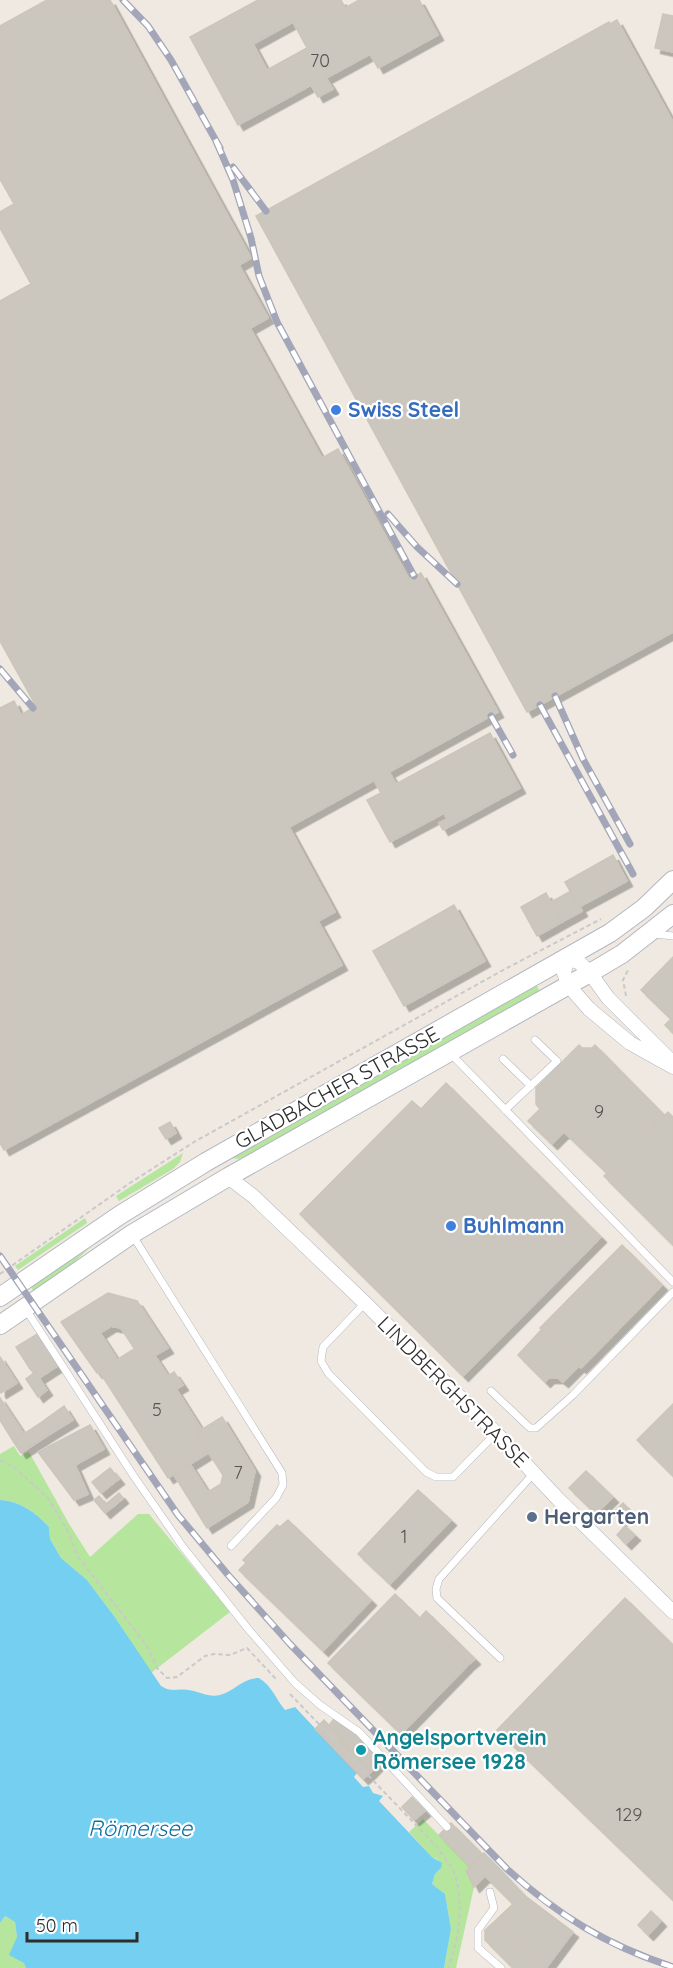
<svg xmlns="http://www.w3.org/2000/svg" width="673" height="1968" font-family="Quicksand,sans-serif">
	<defs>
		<filter id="shadow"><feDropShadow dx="5.5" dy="5.5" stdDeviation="0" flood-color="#0004"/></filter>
	</defs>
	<rect width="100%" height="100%" fill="#efe9e1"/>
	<path fill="#b6e59e" d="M536,984l4,8 -290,162 -11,5 -8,-1 1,-4z
		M183,1153l-3,9 -7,7 -54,32 -3,-5z
		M85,1218l2,5 -69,47 -3,-4z
		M102,1236l-35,33 -33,23 -5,-8z
		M14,1446l6,10 9,-4 39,70 22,35 48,-43h11l81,98 -79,61 -37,-57 -27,-36 -26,-22 -11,-19 -1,-12c-14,-15 -29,-26 -49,-27v-46z
		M423,1819l47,48 -4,4 8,16 -18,81h-12l7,-39 -6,-35 -13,-10 3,-10 6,-6 -4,-9 -5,-2 -23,-25z
		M5,1916l10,6 2,15 9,31h-26v-45z"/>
	<path fill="#75cff0" d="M0,1500c20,1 36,13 49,27l1,12 11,19 26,22 27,36 47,70c12,7 15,2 27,4 11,1 21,8 32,5 15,-4 22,-17 39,-17 14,9 16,20 26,32l10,-3 62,66 -3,4 9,10 6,-1 4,7 10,3 -4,5 53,56 10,6 -1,5 -6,6 -3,10 13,10 6,35 -7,39h-418l-2,-5 -15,-8 8,-18 -2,-15 -10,-6 -5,7z"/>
	<path fill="#cbc7bf" stroke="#cbc5ba" stroke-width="1.5" fill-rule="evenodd" filter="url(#shadow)" d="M47,0h63l141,258 -12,7 29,53 -18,10 72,130 16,-9 71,130 12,-6 77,139 -209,115 46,85 -17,9 24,44 -338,185 -4,-7v-435l14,-7 7,14 15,-9 -36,-65v-340l31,-17 -31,-56v-16l14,-8 -14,-25v-153z
		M258,0h83l4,8 14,-8h60l19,35 -60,33 -8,-14 -44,24 7,11 -15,8 -7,-12 -73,40 -48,-88zM293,22l14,26 -40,22 -14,-26z
		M663,14l10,2v36l-18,-4z
		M617,20l56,102v510l-146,80 -271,-496 353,-194 1,2z
		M490,733l30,55 -77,42 -4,-7 8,-4 -3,-6 -54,29 -23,-42 14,-7 -7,-13 15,-8 7,12z
		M613,855l14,26 -48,26 -14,-25z
		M571,891l11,20 -20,11 -11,-20z
		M546,893l16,29 -25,14 -16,-29z
		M454,905l31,56 -81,45 -31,-55z
		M673,957v76l-8,-8 6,-6 -30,-29z
		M579,1045l3,3h10l3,-3 69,70 -57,58 -43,-41 -12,12 -24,-23 12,-12 -4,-5v-16z
		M446,1083l155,154 -138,139 -163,-162 112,-113 9,8z
		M668,1112l5,5v128l-69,-69z
		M170,1122l6,11 -10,6 -7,-11z
		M622,1245l40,40 -81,83 -41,-40z
		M108,1293l29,8 31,47 -25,14 -22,-34 -10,-2 -11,7 17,26 -20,14 -36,-51z
		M542,1329l37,37 -16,16 -5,-4h-9l-4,4 -27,-27z
		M39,1333l14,21 -23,15 -14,-22z
		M134,1349l9,13 12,-6 13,20 6,-4 9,13 -7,4 26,41 -6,3 12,20 -40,25 -69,-107z
		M52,1355l7,10 -20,13 -9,-9z
		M0,1357l17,26 -16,10 -1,-2z
		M35,1372l12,18 -9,7 -12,-18z
		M0,1398l24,36 -11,7 -13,-21z
		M673,1404v72l-36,-36z
		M64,1406l9,14 -23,14 -8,-12z
		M222,1417l33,54 -7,31 -41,26 -33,-53 16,-11 18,28 13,-8 2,-9 -27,-42z
		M42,1422l8,12 -29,19 -8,-12z
		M90,1425l14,24 -29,16 13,29 -14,6 -36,-48z
		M110,1468l9,11 -18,14 -9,-11z
		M586,1471l27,26 -17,17 -27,-26z
		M418,1490l33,30 -61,64 -32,-30z
		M119,1493l4,5 -18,15 -11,-13 5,-4 7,8z
		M623,1503l8,8 -10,10 -8,-8z
		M288,1520l83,80 -48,51 -84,-81 7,-7 -3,-3 34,-35 3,2z
		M625,1526l10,9 -9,9 -9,-9z
		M395,1594l73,71 -67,69 -73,-71z
		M625,1598l48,47v255l-176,-170z
		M426,1611l49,48 -7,6 -48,-47z
		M335,1718l15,13 2,-2 30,31 -11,12 -31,-32 2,-2 -13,-13z
		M324,1720l47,52 -8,7 -48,-50z
		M412,1797l13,14 -11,9 -12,-13z
		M451,1823l31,31 -12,13 -31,-32z
		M484,1853l40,42 49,37 -27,36h-6l-46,-46 19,-18 -28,-28 -11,11 -8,-16z
		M651,1911l10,10 -13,14 -10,-10z
		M494,1922l46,46h-27l-28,-28v-10z"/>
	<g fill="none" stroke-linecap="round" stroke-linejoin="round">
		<g stroke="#b4b7c1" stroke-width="8">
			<path id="lane" d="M655,934l18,2
				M451,1054l222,228
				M503,1059l28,27
				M505,1110l52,-49 -22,-21
				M133,1236l149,237 1,12 -7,13 -45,48
				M365,1303l-42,44 -2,14 7,12 98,99 10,5h17l43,-44
				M25,1308l108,167 50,72 66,83 46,53 25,22 39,27 88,95
				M491,1391l39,37h6l37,-33 100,-103
				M500,1658l-63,-60 -1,-9 3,-10 95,-106
				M490,1892l4,16 -16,22v18l23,20"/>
		</g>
		<g stroke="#b4b7c1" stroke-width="15">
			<path id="street" d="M673,1063l-65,-65 -18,-25 -11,-11 -12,-3 -3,14 5,13 20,23 41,34 43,24
				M228,1177l25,19 112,107 131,130 62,66 115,113"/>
		</g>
		<g stroke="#b4b7c1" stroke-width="20">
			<path id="secondary" d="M0,1297l120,-82 86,-53 404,-229 34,-25 29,-28
				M0,1325l132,-91 96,-57 362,-204 32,-19 51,-40"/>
		</g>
		<path stroke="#c9c9c9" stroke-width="2" stroke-dasharray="4.5 3" stroke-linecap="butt" d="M626,996l-3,-16 5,-10
			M0,1274l130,-91 64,-41 311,-173 96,-50
			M0,1460l15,8 33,30 19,31 11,28 69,89 10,22 10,10 10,-1 28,-21 9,-2 16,1 17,-7 29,31
			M290,1694l147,153c6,9 15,19 18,28 9,29 4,65 -7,93"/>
		<use href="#lane" stroke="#fff" stroke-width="7"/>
		<use href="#street" stroke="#fff" stroke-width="14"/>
		<use href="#secondary" stroke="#fff" stroke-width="18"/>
		<g stroke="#a3a6b8" stroke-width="7">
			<path id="rail" d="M123,0l25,26 23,34 49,88
				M216,141l17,39 18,58 8,38 18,46 137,254
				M233,167l33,44
				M388,514l29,33 40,37
				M0,669l33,39
				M555,696l28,63 47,85
				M540,705l93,169
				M491,716l22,39
				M0,1256l178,259 51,61 61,68 217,225c52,47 99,76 166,98"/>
		</g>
		<use href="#rail" stroke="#fff" stroke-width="4.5" stroke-dasharray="14" stroke-linecap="butt"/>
	</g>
	<g fill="#3f7fe0" stroke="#fff" stroke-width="2">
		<circle cx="336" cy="410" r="6"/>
		<circle cx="451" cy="1226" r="6"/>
	</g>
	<circle fill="#5c6f8a" stroke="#fff" stroke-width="2" cx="532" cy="1517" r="6"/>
	<circle fill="#0f9aa8" stroke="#fff" stroke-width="2" cx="361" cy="1750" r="6"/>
	<g text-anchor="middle" stroke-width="4.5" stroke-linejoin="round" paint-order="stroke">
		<g font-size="18" fill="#555452">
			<text x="320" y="67">70</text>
			<text x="599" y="1118">9</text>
			<text x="157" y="1416">5</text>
			<text x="238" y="1479">7</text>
			<text x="404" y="1543">1</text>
			<text x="629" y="1821">129</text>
		</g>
		<g font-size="21" font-weight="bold" fill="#366cbe" stroke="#fff" text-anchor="start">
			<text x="348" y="417">Swiss Steel</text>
			<text x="463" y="1233">Buhlmann</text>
		</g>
		<g font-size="21" fill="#2e2e2e" stroke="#fff">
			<text transform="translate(337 1088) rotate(-29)" y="7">GLADBACHER STRASSE</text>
			<text transform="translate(453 1392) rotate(45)" y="7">LINDBERGHSTRASSE</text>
		</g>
		<g font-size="21" font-weight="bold" fill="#4e5e75" stroke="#fff" text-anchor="start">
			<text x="544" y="1524">Hergarten</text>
		</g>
		<g font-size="21" font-weight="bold" fill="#0d838f" stroke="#fff" text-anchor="start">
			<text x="373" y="1745">Angelsportverein<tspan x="373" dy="24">Römersee 1928</tspan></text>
		</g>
		<g font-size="22" font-style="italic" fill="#0d6fa3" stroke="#fff">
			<text x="140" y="1836">Römersee</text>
		</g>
	</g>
	<path d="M27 1932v9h110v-9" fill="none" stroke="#2e2e2e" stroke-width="3"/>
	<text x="36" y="1932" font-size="18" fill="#2e2e2e" stroke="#ffffff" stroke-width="4.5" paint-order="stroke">50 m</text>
</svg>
